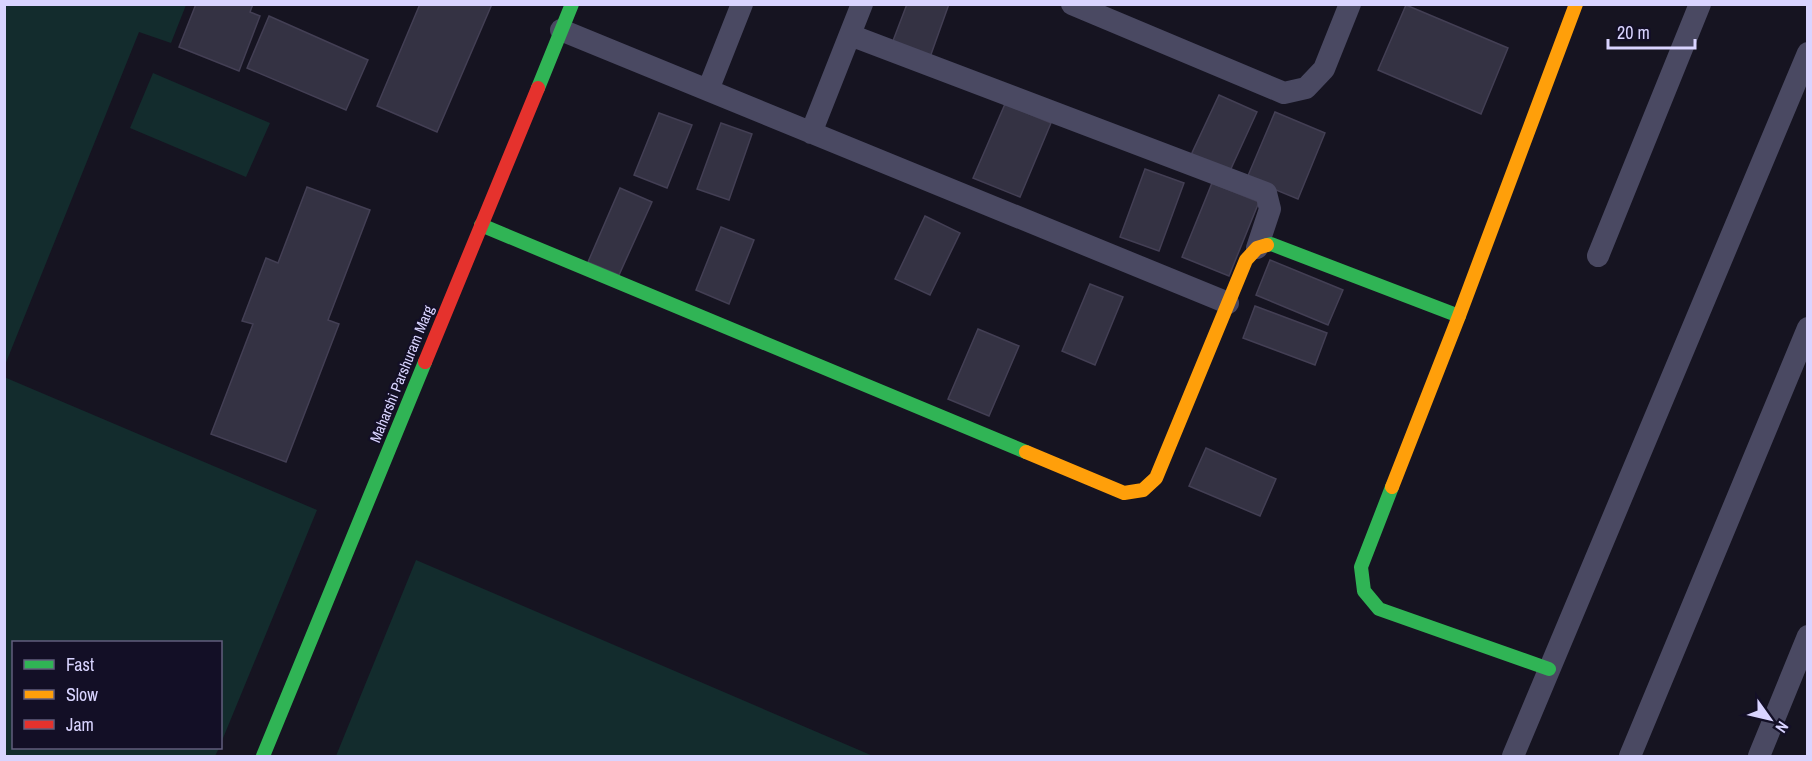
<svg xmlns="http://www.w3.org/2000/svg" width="1812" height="761" font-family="'Archivo Narrow',sans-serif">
	<rect width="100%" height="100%" fill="#161421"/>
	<path fill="#132c2d" d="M5,4l181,1 -15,38 -32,-11 -134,333z
		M153,73l117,50 -24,54 -116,-49z
		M4,377l313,133 -96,233 -1,-101h-206v106h205l-4,8h-210z
		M416,560l457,196h-537z"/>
	<path fill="#343243" stroke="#433f54" stroke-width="1.5" d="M196,4h57l-3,8 10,4 -21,55 -60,-24z
		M420,4h72l-55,128 -60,-26z
		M907,4h42l-20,56 -38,-14z
		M1406,5l102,43 -27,66 -103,-44z
		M269,16l99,44 -22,50 -99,-42z
		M1219,95l38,17 -28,61 -38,-18z
		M1005,104l46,19 -31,74 -47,-19z
		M1275,112l50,21 -27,66 -51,-21z
		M659,113l33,12 -25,63 -33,-13z
		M721,123l31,11 -23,66 -32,-11z
		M1145,169l39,14 -25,68 -39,-14z
		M1212,183l47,19 -30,74 -47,-19z
		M307,187l63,23 -42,110 11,4 -53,138 -75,-28 42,-110 -11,-3 24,-63 12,5z
		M620,188l32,14 -33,73 -31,-13z
		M925,216l35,17 -30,62 -35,-16z
		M721,227l33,13 -25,64 -33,-14z
		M1270,260l73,30 -15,35 -72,-30z
		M1090,284l33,13 -28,68 -33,-14z
		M1255,306l72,27 -12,32 -72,-27z
		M978,329l41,17 -30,70 -41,-17z
		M1206,448l70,31 -16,37 -71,-30z"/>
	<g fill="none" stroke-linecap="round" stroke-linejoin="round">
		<path stroke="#4a4962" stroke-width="22" d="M1072,4l212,89 22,-5 18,-19 26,-65
			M561,30l667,273
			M850,35l416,158 4,16 -13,39
			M708,90l34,-86
			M811,133l51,-129
			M1598,256l102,-252
			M1513,756l295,-703
			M1630,756l178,-428
			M1759,756l49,-120"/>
		<path stroke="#30b455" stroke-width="14" d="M538,88l34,-84
			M481,225l545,227
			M1267,245l4,-1 188,72
			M1392,487l-31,80 3,24 15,18 170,60
			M263,756l162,-394"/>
		<path stroke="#ff9f0a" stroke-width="14" d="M1026,452l98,41 19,-3 13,-12 90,-218 11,-12 10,-3
			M1392,487l67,-171 117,-312"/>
		<path stroke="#e5322d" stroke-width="14" d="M425,362l113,-274"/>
	</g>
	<g text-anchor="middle" stroke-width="4.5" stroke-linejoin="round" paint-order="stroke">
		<g font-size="15" fill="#d9d4ff" stroke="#130f26">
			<text transform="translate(402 374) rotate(-68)" y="5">Maharshi Parshuram Marg</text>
		</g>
	</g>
	<rect width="1812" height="761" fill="none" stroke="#d9d4ff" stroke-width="12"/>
	<rect x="12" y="641" width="210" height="108" fill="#130f26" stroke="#625e7d" stroke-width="1.5"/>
	<rect x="24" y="660" width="30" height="9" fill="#30b455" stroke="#625e7d" stroke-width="1.5"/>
	<text x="66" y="671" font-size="18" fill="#d9d4ff">Fast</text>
	<rect x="24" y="690" width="30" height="9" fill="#ff9f0a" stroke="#625e7d" stroke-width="1.5"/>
	<text x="66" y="701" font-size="18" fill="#d9d4ff">Slow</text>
	<rect x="24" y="720" width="30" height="9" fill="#e5322d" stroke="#625e7d" stroke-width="1.5"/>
	<text x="66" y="731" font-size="18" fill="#d9d4ff">Jam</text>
	<g transform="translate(1770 719) rotate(124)" stroke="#130f26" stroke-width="4.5" paint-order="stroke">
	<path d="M0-4.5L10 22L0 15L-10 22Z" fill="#d9d4ff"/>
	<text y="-9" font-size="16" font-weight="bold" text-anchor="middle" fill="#d9d4ff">N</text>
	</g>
	<path d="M1608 39v9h87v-9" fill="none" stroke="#d9d4ff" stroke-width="3"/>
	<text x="1617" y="39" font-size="18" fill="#d9d4ff" stroke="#130f26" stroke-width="4.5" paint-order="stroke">20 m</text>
</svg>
